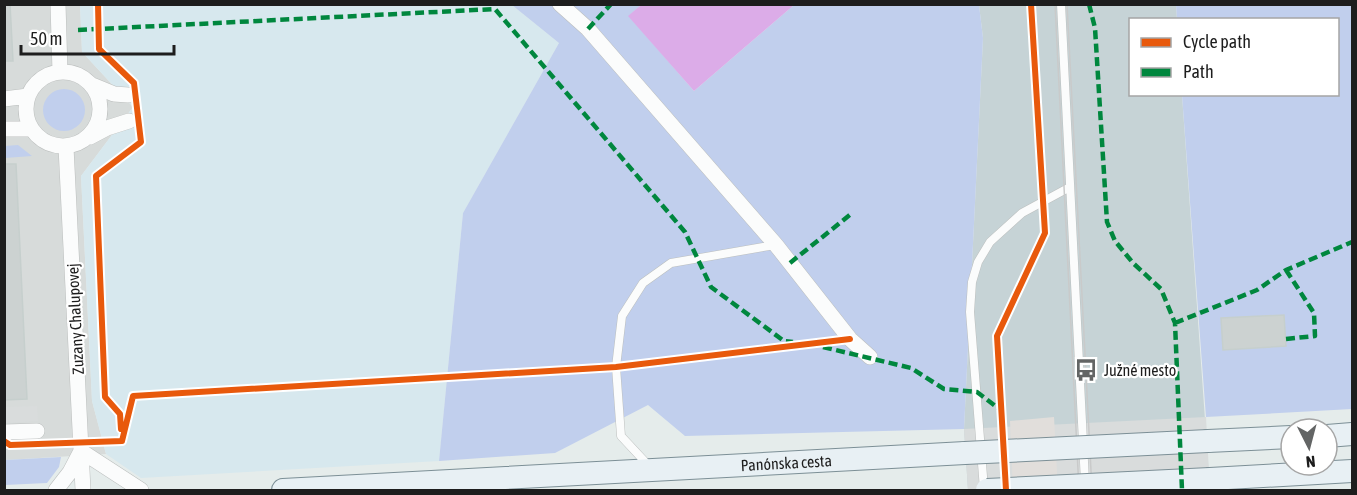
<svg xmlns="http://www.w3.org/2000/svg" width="1357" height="495" font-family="'Asap Condensed',sans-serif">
	<rect width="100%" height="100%" fill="#e5eceb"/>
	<path fill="#d7dbda" d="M5,5h75l2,47 51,55 -52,69 11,225 14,53 -101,6z"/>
	<path fill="#c6d3d6" d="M979,5h197l1,14 -47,1v74l52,1 28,395h-242l-4,-61 19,-391z"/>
	<path fill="#d7e8ee" d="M80,5h432l47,38 -96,170 -24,248 -298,17 -35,-24 -14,-53 -11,-225 52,-69 -51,-55z"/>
	<path fill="#c1cfed" d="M512,5h129l-12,11 65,75 100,-86h185l4,33 -19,391 -279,7 -37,-31 -93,48 -116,8 24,-248 96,-170z
		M1176,5h176v404l-146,8 -24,-322 156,-1v-74l-161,-1z
		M43 110a21 21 0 1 1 42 0a21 21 0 1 1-42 0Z
		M18,145l14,11 -27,2v-12z
		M61,457l-2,10 -12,16 -42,2v-25z"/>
	<path fill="#dcace8" d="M641,5v-1l153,1 -100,86 -66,-75z"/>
	<path fill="#d9dcdc" d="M37,406l1,15 -33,2v-16z
		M1206,417l4,73h-242l-4,-61z"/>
	<path fill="#e1dedb" d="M1054,417l4,73h-45l-3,-69z"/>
	<path fill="#ccd2d1" stroke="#c6cfcd" stroke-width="1.5" d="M4,4h6l3,57h-9z
		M4,164h12l11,235 -23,1z
		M1284,315l2,31 -63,4 -2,-32z"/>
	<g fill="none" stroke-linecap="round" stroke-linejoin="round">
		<g stroke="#bcbfbe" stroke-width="9">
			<path id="lane" d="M1061,4l24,478
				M648,465l-27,-29 -5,-69 6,-51 21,-33 28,-20 104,-18
				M984,489l-14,-177 2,-30 6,-20 12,-20 32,-29 48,-26"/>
		</g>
		<g stroke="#bcbfbe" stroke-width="16">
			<path id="street" d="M58,4l2,68
				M560,4l28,25 188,216 74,94 20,18
				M26 109a37 37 0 1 1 74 0a37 37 0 1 1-74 0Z
				M92,85l22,9 14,1
				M4,99l24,-3
				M4,129h27
				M90,137l17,-9 22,-7
				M66,147l17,343
				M4,432l33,-1
				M81,451l60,39
				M56,490l14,-18 11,-21"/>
		</g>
		<g stroke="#7c8f96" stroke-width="24">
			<g id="secondary">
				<path d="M1327,436l25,-2"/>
				<path d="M1208,441l83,-4"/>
				<path d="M1210,479l142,-8"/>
				<path id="s1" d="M283,490l682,-37"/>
			</g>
		</g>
		<use href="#lane" stroke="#fbfcfc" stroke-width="8"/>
		<use href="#street" stroke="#fbfcfc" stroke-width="15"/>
		<use href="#secondary" stroke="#e8f0f4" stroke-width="22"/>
		<path stroke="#c9caca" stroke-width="1.5" d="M1055,4l24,486
			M1067,4l25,486"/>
		<g stroke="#7c8f96" stroke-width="24" stroke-linecap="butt">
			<path id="secondary-bridge" d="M965,453l243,-12
				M987,490l223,-11"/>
		</g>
		<use href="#secondary-bridge" stroke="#e8f0f4" stroke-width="22"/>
		<path stroke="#00873e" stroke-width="4.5" stroke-dasharray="9 4.5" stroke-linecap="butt" d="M1089,4l6,24 12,194 8,19 18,22 28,26 14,34 7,167
			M588,29l23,-25
			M78,30l417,-21 190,223 26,55 73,54 9,1
			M790,263l61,-49
			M1175,323l82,-33 29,-20 66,-28
			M1286,339l29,-3 -1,-23 -28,-43
			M823,347l88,21 33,21 33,3 25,19"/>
		<g stroke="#fff" stroke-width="10">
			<path id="cycleway" d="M98,4l1,45 35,34 7,59 -45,34 9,221 15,17 1,15
				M4,441l6,4 112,-4
				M122,441l11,-45 483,-29 234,-28
				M1006,490l-9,-154 48,-103 -14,-229"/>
		</g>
		<use href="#cycleway" stroke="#e8590c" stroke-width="6"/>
	</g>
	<defs>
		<g id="bus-bare" transform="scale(1.8)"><path d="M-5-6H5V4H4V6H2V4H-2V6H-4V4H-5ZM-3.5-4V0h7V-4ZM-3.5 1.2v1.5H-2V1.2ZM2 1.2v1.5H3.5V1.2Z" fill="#636565" stroke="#fff" stroke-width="2.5" paint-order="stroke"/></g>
	</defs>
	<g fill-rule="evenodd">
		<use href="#bus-bare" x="1086" y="370"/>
	</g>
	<g text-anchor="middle" stroke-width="4.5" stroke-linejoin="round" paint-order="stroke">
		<g font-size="16" fill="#1d1d1d" stroke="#fff">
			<text transform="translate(75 319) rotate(-93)" y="6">Zuzany Chalupovej</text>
			<text dy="6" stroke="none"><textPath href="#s1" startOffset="504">Panónska cesta</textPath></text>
		</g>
		<g font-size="16" fill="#1d1d1d" stroke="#fff" text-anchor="start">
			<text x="1104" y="376">Južné mesto</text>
		</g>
	</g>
	<rect width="1357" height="495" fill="none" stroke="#1d1d1d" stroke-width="12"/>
	<rect x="1129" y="18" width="210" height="78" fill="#ffffff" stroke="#a5a5a5" stroke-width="1.5"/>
	<rect x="1141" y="38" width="30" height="9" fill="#e8590c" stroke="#a5a5a5" stroke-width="1.5"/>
	<text x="1183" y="48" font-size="18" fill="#1d1d1d">Cycle path</text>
	<rect x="1141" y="68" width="30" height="9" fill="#00873e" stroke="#a5a5a5" stroke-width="1.5"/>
	<text x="1183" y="78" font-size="18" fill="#1d1d1d">Path</text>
	<g transform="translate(1309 447) rotate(174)"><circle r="28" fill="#ffffff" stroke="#a5a5a5" stroke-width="1.5"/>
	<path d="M0-4.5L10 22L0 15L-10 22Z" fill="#636565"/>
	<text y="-9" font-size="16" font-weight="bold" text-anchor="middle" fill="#1d1d1d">N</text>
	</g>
	<path d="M21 45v9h153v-9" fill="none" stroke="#1d1d1d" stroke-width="3"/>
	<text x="30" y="45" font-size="18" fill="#1d1d1d" stroke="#ffffff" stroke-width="4.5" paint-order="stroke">50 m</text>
</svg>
